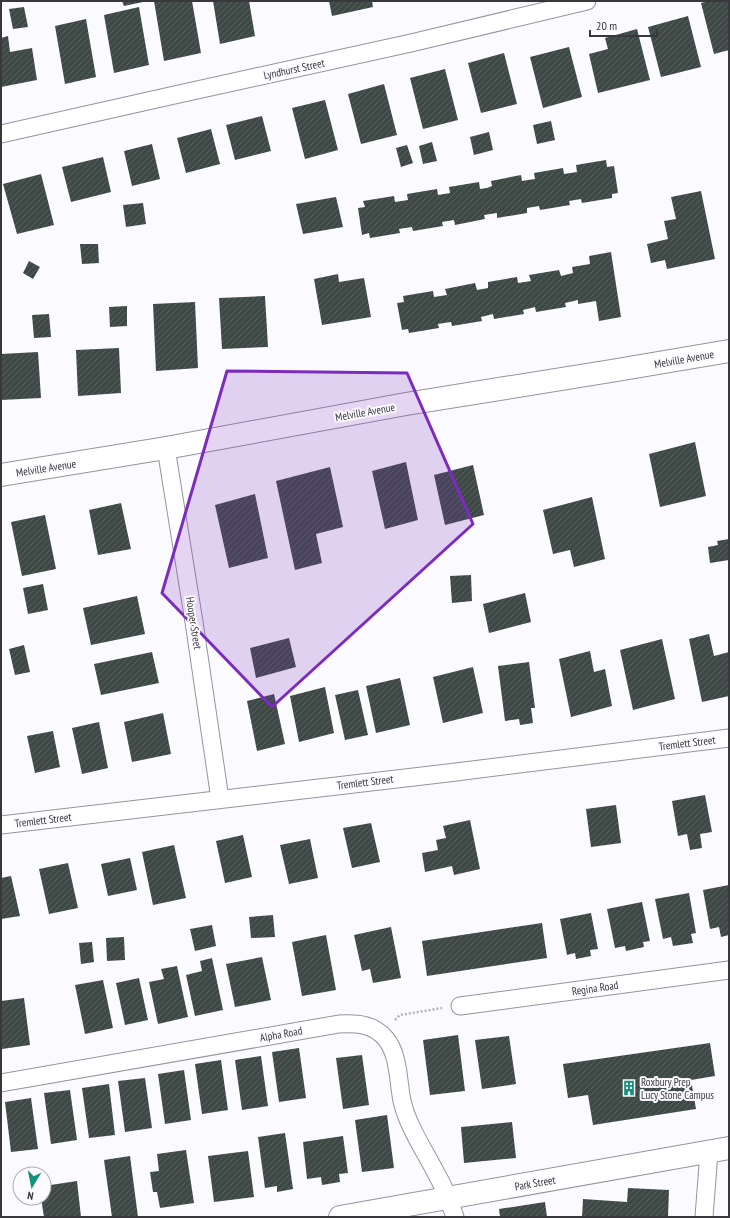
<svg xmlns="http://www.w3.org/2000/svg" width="730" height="1218" font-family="'PT Sans Narrow',sans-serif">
	<defs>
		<pattern id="building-hatch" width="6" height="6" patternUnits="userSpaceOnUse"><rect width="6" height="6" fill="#3e4946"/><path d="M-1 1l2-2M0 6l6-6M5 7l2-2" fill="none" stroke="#59615f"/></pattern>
	</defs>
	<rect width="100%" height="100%" fill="#fbfafe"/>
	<path fill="url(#building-hatch)" d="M122,1h21v1l-19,4z
		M154,1h38l9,52 -37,8z
		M213,1h36l6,35 -35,8z
		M329,1h43l1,6 -41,9z
		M709,1h20v49l-15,4 -13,-51z
		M24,7l4,20 -15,2 -4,-20z
		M139,7l10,58 -35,8 -10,-58z
		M688,16l13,51 -40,10 -13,-50z
		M86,19l10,58 -31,7 -10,-58z
		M637,29l13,51 -52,13 -9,-39 19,-5 -3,-11z
		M8,36l2,16 22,-4 5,32 -36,7v-49z
		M569,47l13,50 -39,11 -13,-51z
		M504,53l13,51 -36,9 -13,-50z
		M445,69l13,51 -35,9 -13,-51z
		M384,84l13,51 -36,9 -13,-50z
		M325,100l13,50 -33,9 -13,-51z
		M262,116l9,35 -36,9 -9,-35z
		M551,121l4,19 -18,4 -4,-19z
		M211,129l9,35 -34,9 -9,-35z
		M489,132l4,18 -19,5 -4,-18z
		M432,142l5,19 -14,3 -4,-18z
		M152,144l8,35 -28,7 -8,-35z
		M407,145l6,18 -12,4 -5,-19z
		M103,157l8,35 -40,10 -9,-35z
		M606,160l1,7 7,-1 4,27 -6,1v4l-30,5 -1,-4 -12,2 1,4 -30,5 -1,-4 -12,2v5l-30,5v-5l-13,2 1,4 -30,6 -1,-5 -12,2 1,4 -30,5 -1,-4 -13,2 1,4 -30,5 -1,-5 -7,2 -4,-27 7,-1 -2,-6 31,-5 1,6 13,-2 -1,-6 30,-5 1,6 12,-2 -1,-6 30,-5 1,7 7,-1 5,-2 -1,-5 30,-6 1,6 6,-1 7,-1 -1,-6 29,-5 1,6 13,-2 -1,-7z
		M41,174l13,51 -37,9 -14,-50z
		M701,191l14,68 -48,10 -2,-9 -14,3 -4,-19 21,-5 -4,-18 12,-2 -5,-22z
		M336,197l7,30 -40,7 -7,-30z
		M143,203l3,21 -20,3 -3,-22z
		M80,244h18l1,19 -17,1z
		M611,252l10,65 -22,4 -3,-20 -18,3v-4l-13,3 1,4 -30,5 -1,-5 -12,3 1,4 -30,5 -1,-5 -12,3 1,4 -30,5 -1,-4 -7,1 -6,1 1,4 -30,5 -1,-4 -6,1 -5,-27 7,-1 -1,-6 30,-5 1,6 13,-2 -2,-6 30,-6 2,7 11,-2v-6l29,-5 1,6 13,-2 -2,-6 30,-5 2,6 12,-3 -1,-6 18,-3 -1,-8z
		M29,261l11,6 -7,12 -10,-6z
		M338,274l1,8 25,-4 7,39 -49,8 -8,-46z
		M265,296l3,51 -46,2 -3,-51z
		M195,302l3,66 -42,3 -3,-67z
		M127,306v20l-17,1 -1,-20z
		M49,314l2,23 -17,1 -2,-23z
		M119,348l2,45 -43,3 -2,-46z
		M38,352l3,46 -40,2v-46z
		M695,442l11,54 -46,11 -11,-53z
		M406,462l12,58 -33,9 -13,-58z
		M473,465l11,50 -39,10 -11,-50z
		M330,467l13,60 -27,7 6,29 -27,7 -19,-89z
		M255,494l13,64 -39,10 -14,-63z
		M592,497l13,62 -31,8 -4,-17 -17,4 -10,-44z
		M121,503l10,46 -33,6 -9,-45z
		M45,515l11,54 -34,7 -11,-54z
		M729,539v21l-19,3 -2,-16 10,-2 -1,-4z
		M471,575l1,26 -20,2 -2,-27z
		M43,584l5,26 -20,4 -5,-26z
		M525,593l6,29 -42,11 -6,-29z
		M137,596l8,38 -54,11 -8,-37z
		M709,634l5,22 15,-4v44l-27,6 -13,-63z
		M289,638l7,29 -40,11 -6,-30z
		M662,639l13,60 -42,11 -13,-60z
		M24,645l6,27 -15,3 -6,-26z
		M590,651l4,21 11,-3 7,37 -41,11 -12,-58z
		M152,652l7,31 -58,12 -7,-31z
		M529,662l6,46h-4l2,15 -13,2 -1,-6 -14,2 -7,-55z
		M473,667l10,46 -40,10 -10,-46z
		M400,678l10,47 -34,8 -10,-47z
		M325,687l9,46 -35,9 -9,-46z
		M358,690l10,45 -23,5 -10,-45z
		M274,694l11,50 -28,7 -10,-50z
		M163,713l8,41 -39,8 -8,-40z
		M99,722l9,46 -26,6 -10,-46z
		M53,731l7,36 -25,6 -8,-37z
		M705,795l7,37 -12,2 2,14 -12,2 -3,-16 -9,2 -6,-35z
		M616,805l5,38 -30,4 -5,-38z
		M470,820l10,49 -26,6 -2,-9 -27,6 -3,-19 16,-3 -2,-10 10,-2 -3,-12z
		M371,823l9,39 -28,6 -9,-40z
		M243,835l9,42 -27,6 -9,-42z
		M310,839l8,39 -29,6 -9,-39z
		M174,845l12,53 -33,7 -11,-53z
		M130,858l7,32 -29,6 -7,-32z
		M68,863l10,45 -29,6 -10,-45z
		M11,876l9,40 -19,3v-41z
		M729,885v50l-8,2 -2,-10 -9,2 -7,-39z
		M689,893l7,40 -5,1 2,9 -20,3 -2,-9 -8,2 -8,-40z
		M642,902l8,39 -7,1 1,5 -18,4 -1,-5 -10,2 -8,-39z
		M591,913l7,36 -8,1 1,6 -15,3 -1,-6 -8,2 -7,-36z
		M273,915l2,22 -24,1 -2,-21z
		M542,923l5,35 -120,18 -5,-35z
		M212,925l4,21 -21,5 -5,-22z
		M391,927l10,51 -28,5 -3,-14 -8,2 -8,-36z
		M326,935l10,55 -34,6 -10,-54z
		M124,937l1,23 -18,1 -1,-23z
		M92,942l2,20 -13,2 -2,-21z
		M262,957l9,43 -36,7 -9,-43z
		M212,958l11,52 -28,6 -9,-41 16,-4 -2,-10z
		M177,966l11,51 -30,7 -9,-42 15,-3 -3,-10z
		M139,978l9,42 -23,5 -9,-42z
		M103,980l10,48 -28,6 -10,-49z
		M24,998l6,47 -28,4 -1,-9v-39z
		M458,1035l7,56 -35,4 -7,-55z
		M509,1036l7,48 -34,5 -7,-49z
		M710,1043l5,33 -24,4 5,29 -103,16 -5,-30 -20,3 -5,-34z
		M299,1048l7,50 -27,4 -7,-50z
		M362,1055l7,50 -26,4 -7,-51z
		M261,1056l7,50 -26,4 -7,-50z
		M221,1060l7,50 -26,4 -7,-50z
		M184,1070l7,50 -26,4 -7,-50z
		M145,1078l7,50 -27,4 -7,-51z
		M109,1084l6,51 -26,3 -7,-50z
		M70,1090l7,50 -26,4 -7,-51z
		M31,1098l7,51 -27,3 -6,-50z
		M387,1115l7,53 -32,4 -7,-52z
		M512,1122l4,36 -52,5 -3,-36z
		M285,1133l8,56 -16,3v-6l-12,2 -7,-51z
		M343,1136l5,37 -9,1 1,8 -18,3 -1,-8 -14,2 -4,-37z
		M186,1150l8,53 -34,5 -3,-16h-4l-3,-20 9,-1 -2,-17z
		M248,1151l6,46 -40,5 -6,-46z
		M130,1156l8,61h-26l-8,-57z
		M77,1181l4,36h-37l-3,-19h3v-12z
		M628,1188l41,2 -1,27h-86l1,-18 44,3z
		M545,1202l2,15h-47l-1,-8z"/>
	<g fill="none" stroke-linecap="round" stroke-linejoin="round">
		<g stroke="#97939d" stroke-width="19">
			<path id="street" d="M1,134l178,-40 232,-51 176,-42
				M166,448l28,174 26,177
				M1,825l447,-52 281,-35
				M460,1006l269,-36
				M1,1083l338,-59c18,-1 35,0 47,15 13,16 12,42 16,62 6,26 23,50 35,74 8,13 13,28 18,42
				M704,1217l5,-65"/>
		</g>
		<g stroke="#97939d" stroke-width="24">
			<path id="secondary" d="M1,475l165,-27 240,-44 205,-33 118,-20
				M340,1217l389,-69"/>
		</g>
		<path stroke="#b4b3b7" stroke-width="2.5" stroke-dasharray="2 2" stroke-linecap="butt" d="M395,1020l5,-5 42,-7"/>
		<use href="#street" stroke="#fff" stroke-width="17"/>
		<use href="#secondary" stroke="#fff" stroke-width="22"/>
	</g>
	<path fill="#7b2cbf" fill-opacity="0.2" stroke="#7b2cbf" stroke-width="3" stroke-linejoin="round" d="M227,371l180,2 66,151 -201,183 -110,-114z"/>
	<defs>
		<g id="building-bare" transform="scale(1.2)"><path d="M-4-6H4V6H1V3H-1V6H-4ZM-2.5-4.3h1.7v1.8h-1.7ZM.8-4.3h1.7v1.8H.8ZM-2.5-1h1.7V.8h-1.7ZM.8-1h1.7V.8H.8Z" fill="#129279" stroke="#fbfafe" stroke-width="2.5" paint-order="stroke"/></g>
	</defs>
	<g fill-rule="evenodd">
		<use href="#building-bare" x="629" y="1088"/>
	</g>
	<g text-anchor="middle" stroke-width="4" stroke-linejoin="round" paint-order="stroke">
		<g font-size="11" fill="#38373b" stroke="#fbfafe">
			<text transform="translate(294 69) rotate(-12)" y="4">Lyndhurst Street</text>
			<text transform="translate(684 359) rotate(-10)" y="4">Melville Avenue</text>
			<text transform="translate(365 412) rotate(-10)" y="4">Melville Avenue</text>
			<text transform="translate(46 468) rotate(-9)" y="4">Melville Avenue</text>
			<text transform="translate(194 623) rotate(81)" y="4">Hooper Street</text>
			<text transform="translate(687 743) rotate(-7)" y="4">Tremlett Street</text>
			<text transform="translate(365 782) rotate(-7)" y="4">Tremlett Street</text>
			<text transform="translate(43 820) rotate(-7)" y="4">Tremlett Street</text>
			<text transform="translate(595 988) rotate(-8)" y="4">Regina Road</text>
			<text transform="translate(281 1034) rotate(-10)" y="4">Alpha Road</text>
			<text transform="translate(535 1183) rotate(-10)" y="4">Park Street</text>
		</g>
		<g font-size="11" fill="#38373b" stroke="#fbfafe" text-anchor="start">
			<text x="641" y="1086">Roxbury Prep<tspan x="641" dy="13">Lucy Stone Campus</tspan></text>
		</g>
	</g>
	<rect width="730" height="1218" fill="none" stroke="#38373b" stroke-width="4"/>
	<g transform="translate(32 1186) rotate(190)"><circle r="19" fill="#fbfafe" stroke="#adacb0"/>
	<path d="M0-3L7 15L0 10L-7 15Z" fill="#129279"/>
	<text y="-6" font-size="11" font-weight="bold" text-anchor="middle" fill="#38373b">N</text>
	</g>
	<path d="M590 30v6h67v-6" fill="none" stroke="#38373b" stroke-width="2"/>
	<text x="596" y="30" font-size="12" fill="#38373b" stroke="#fbfafe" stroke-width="3" paint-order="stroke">20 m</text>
</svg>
